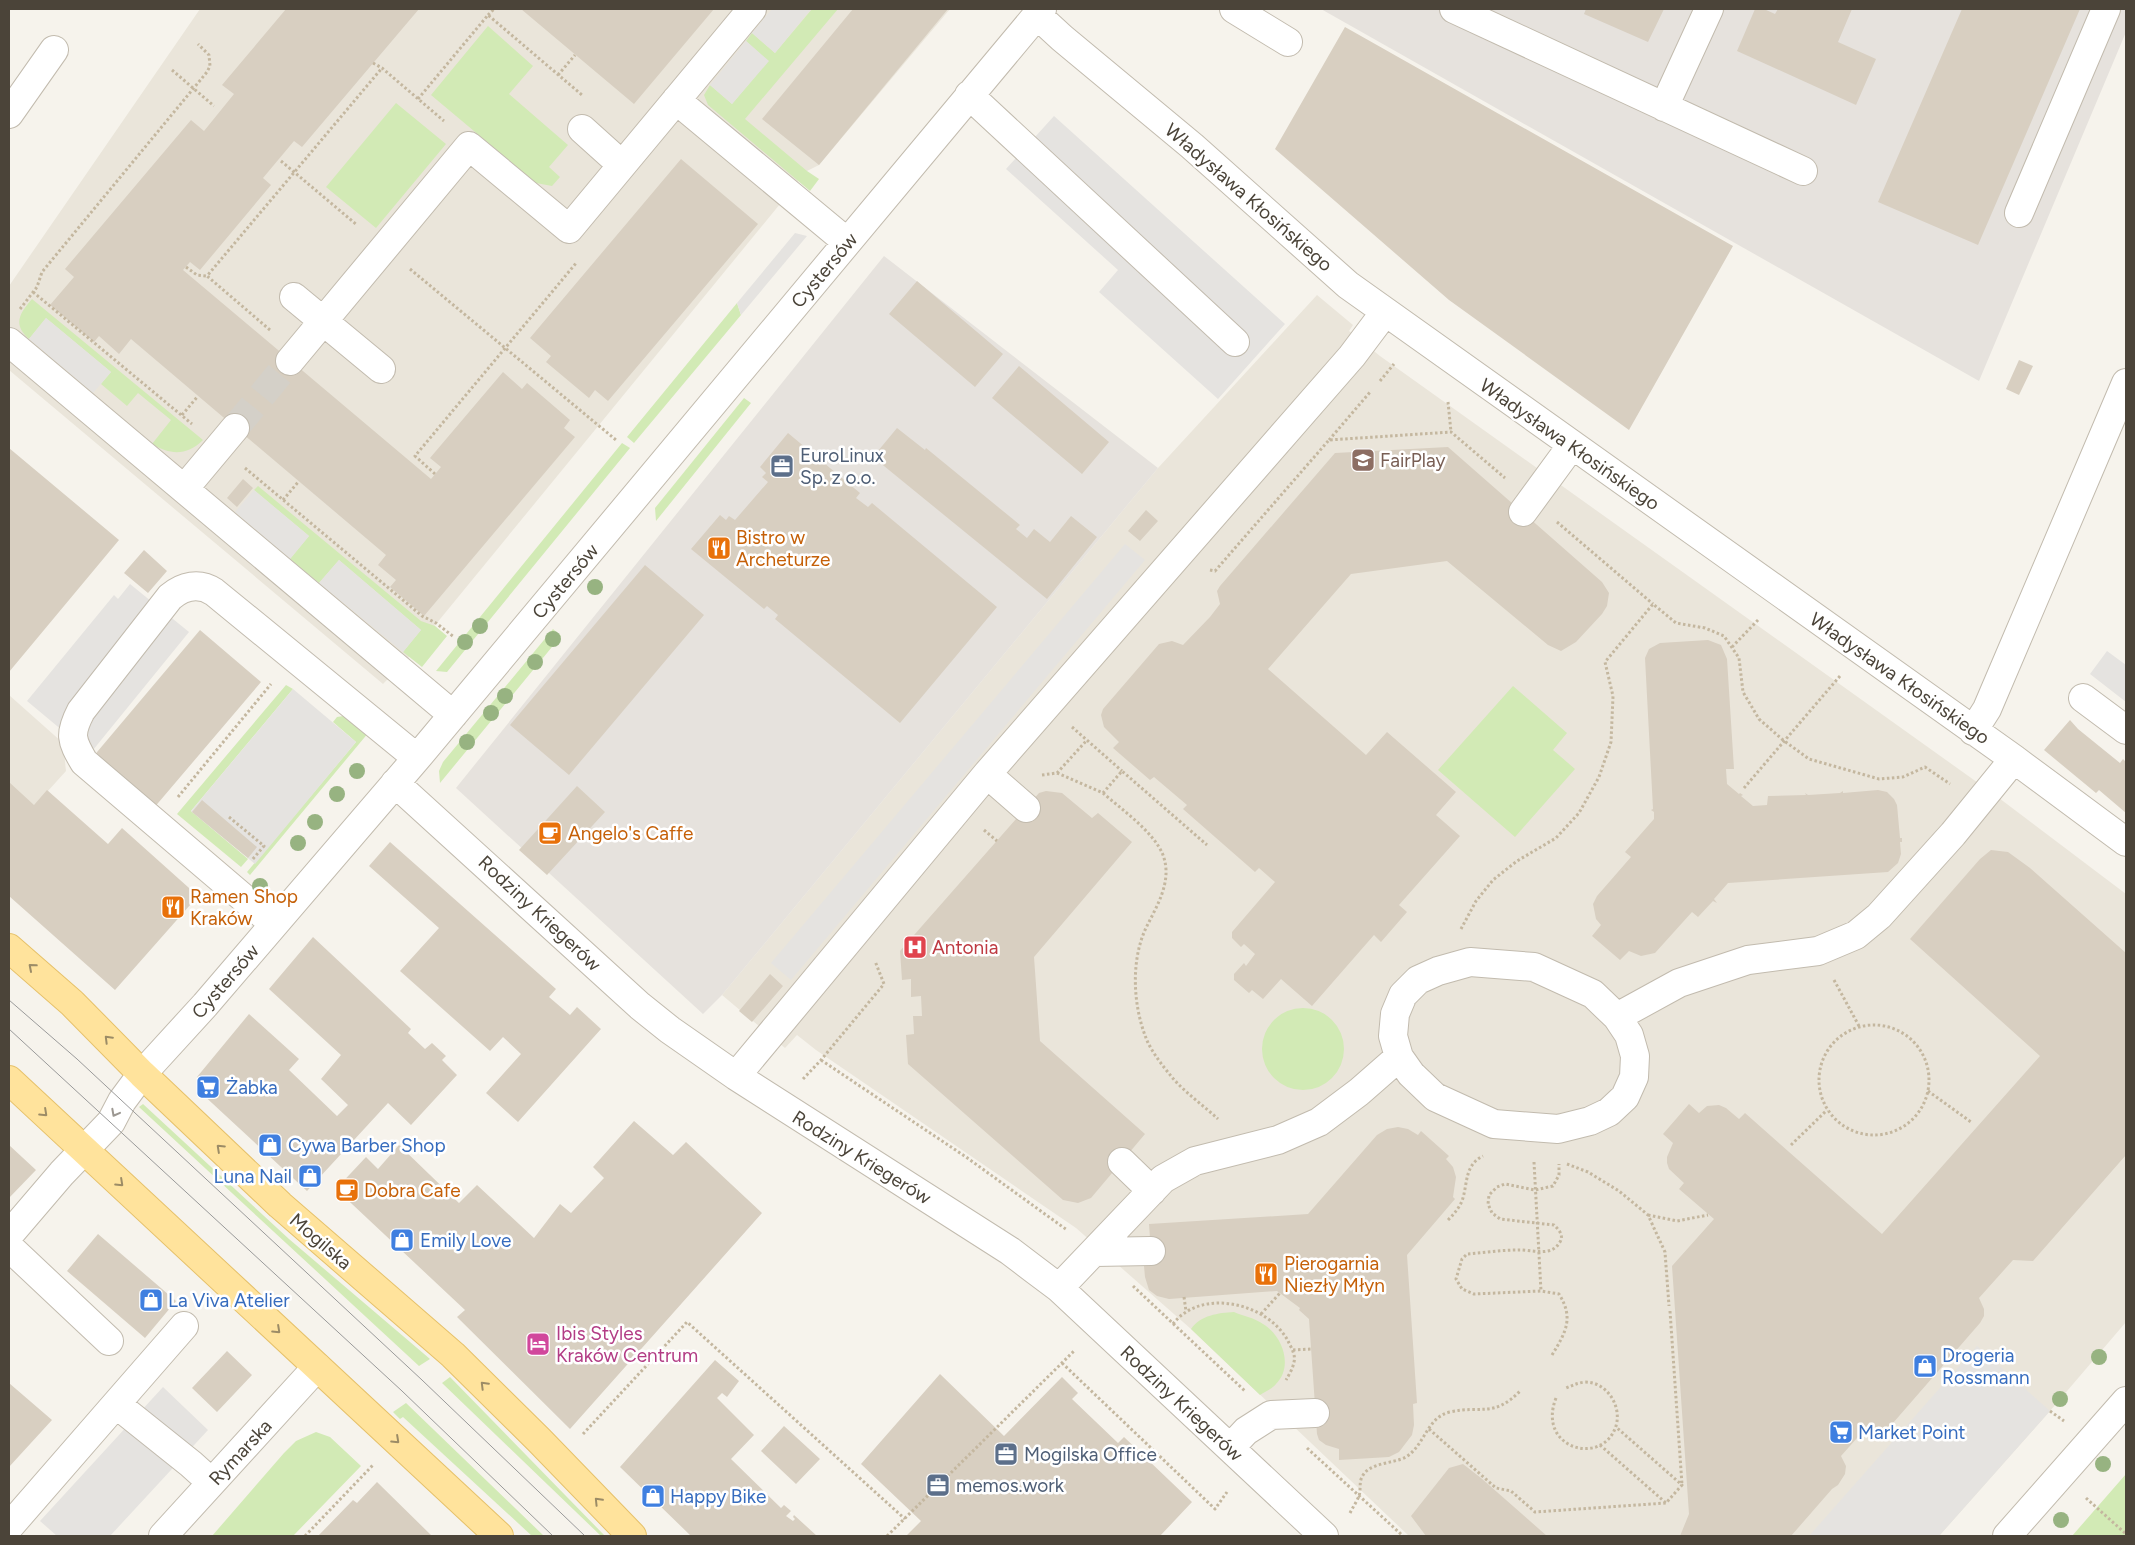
<svg xmlns="http://www.w3.org/2000/svg" width="2135" height="1545" font-family="Figtree,sans-serif">
	<rect width="100%" height="100%" fill="#f6f3ec"/>
	<path fill="#eae5da" d="M200,9h750l-131,156 -12,6 -398,486 -26,27 -374,-314v-84z
		M1317,295l36,30 -4,6 31,25 615,439 131,99v428l-76,89 -111,125h-530l-218,-207 -115,-101 -260,-178 -19,-15 -12,13 -63,-53 436,-527z
		M9,695l54,48 3,28 -57,63z"/>
	<path fill="#e6e2dd" d="M1321,9h805v23l-147,349z
		M884,256l274,212 -436,527 -19,19 -247,-226z"/>
	<path fill="#d2eab5" d="M812,9h26l-93,110 62,52 12,8 -9,12 -102,-86 -4,-10 6,-10 22,19 36,-43 -22,-20 6,-8 23,20z
		M488,26l45,40 -24,28 59,51 -19,22 11,10 -8,9 -16,-3 -105,-88z
		M396,103l50,41 -70,84 -50,-41z
		M32,299l171,141c-16,16 -33,15 -51,4l19,-24 -33,-27 -11,13 -26,-22 10,-12 -65,-54 -17,21c-17,-15 -9,-26 3,-40z
		M737,303l4,12 -107,128 -7,-6z
		M744,398l7,5 -95,118 -1,-13z
		M622,443l8,5 -183,224 -11,-1z
		M258,486l163,135 14,5 12,10 -25,31 -19,-15 18,-22 -82,-70 -20,23 -29,-24 19,-23 -55,-46z
		M553,629l8,7 -121,147 -1,-12 4,-9z
		M286,685l7,4 -102,122 57,48 -7,8 -64,-53z
		M1513,686l54,47 -14,17 22,19 -60,68 -77,-67z
		M350,715l19,17 -119,143 -3,-3 109,-130 -23,-20 4,-5z
		M1262 1049a41 41 0 1 1 82 0a41 41 0 1 1-82 0Z
		M143,1104l146,135 141,120 -11,7 -280,-259z
		M1234,1312c9,4 21,6 29,12 19,11 31,42 13,60 -4,5 -11,8 -16,11l-69,-66c10,-14 27,-16 43,-17z
		M450,1377l155,159h-4l-159,-153z
		M406,1403l138,133h-12l-129,-119 -3,2 -7,-7z
		M316,1432l14,5 31,29 -68,70h-81l72,-83 12,-12z
		M2126,1474v62h-54z"/>
	<path fill="#e5e3e0" d="M772,9h39l-36,44 -23,-20z
		M746,41l23,20 -37,43 -22,-19z
		M1054,116l231,208 -67,75 -119,-107 19,-22 -112,-101z
		M795,233l12,3 -66,79 -4,-12z
		M46,318l65,54 -18,21 -64,-54z
		M254,490l55,46 -19,23 -55,-47z
		M1125,544l20,16 -354,420 -20,-17z
		M339,560l82,70 -18,22 -84,-69z
		M130,584l59,48 -96,118 -18,-9 -48,-40 87,-106 4,4z
		M2107,651l19,14v37l-36,-28z
		M293,689l63,53 -101,122 -64,-53z
		M1977,1346l73,65 -111,125h-130z
		M163,1387l45,43 -98,106h-53l-17,-15z"/>
	<path fill="#d8cfc1" d="M286,9h133l-117,138 -8,-6 -31,37 8,7 -71,85 -10,-8 -7,8 248,209 10,-12 -11,-9 73,-86 19,17 5,-6 43,37 -6,8 11,9 -151,179 -34,-29 6,-7 -18,-15 8,-10 -255,-216 -12,15 -20,-18 -5,6 -44,-37 24,-28 -9,-8 126,-149 13,11 30,-37 -12,-9z
		M521,9h193l-80,95z
		M853,9h95l-129,156 -57,-46z
		M1586,9h78l-16,33 -64,-28z
		M1755,9h9l11,5 3,-5h74l-14,33 38,17 -20,46 -119,-54z
		M1962,9h118l-102,236 -100,-43z
		M1345,27l388,219 -104,184 -180,-130 -174,-151z
		M681,159l77,65 -150,177 -13,-11 -6,8 -43,-36 5,-6 -21,-18z
		M917,281l86,73 -28,33 -86,-73z
		M2019,360l14,6 -14,29 -13,-6z
		M1019,366l90,76 -27,32 -90,-76z
		M897,428l28,22 1,-2 94,77 -4,4 11,9 7,-9 16,13 21,-26 26,21 -50,62 -174,-142z
		M788,433l72,60 -4,5 12,9 4,-4 125,104 -97,116 -125,-104 3,-4 -11,-9 -3,3 -73,-60 29,-34 6,5 3,-4 6,4 33,-38 -6,-5 4,-4 -6,-6z
		M1448,447l154,135 7,11 -2,13 -5,8 -26,28 -15,9 -13,-6 -101,-84 -96,13 -83,95 98,86 21,-23 69,60 -20,23 24,21 -61,69 8,7 -26,30 -7,-7 -62,71 -31,-27 -18,20 -11,-9 -3,3 -15,-13v-6l10,-11 2,3 9,-12 -11,-10 -3,3 -9,-9v-6l43,-50 -16,-14 -4,4 -72,-63 4,-4 -33,-28 -4,3 -37,-32 6,-6 -15,-15 -3,-12 2,-6 56,-65 13,-3 11,4 27,-28 10,-13 -3,-13 3,-5 115,-133z
		M9,448l110,92 -110,132z
		M243,479l10,9 -16,19 -10,-9z
		M1146,510l12,11 -18,20 -12,-10z
		M144,550l23,21 -19,22 -24,-20z
		M645,565l59,50 -135,160 -59,-50z
		M200,630l61,52 -108,127 -61,-51z
		M1708,640l13,5 6,14 7,110h-8l1,15 12,10 1,-1 3,2 -2,1 12,10 14,-1 1,-9 38,-1 -1,-2 3,2 32,-2 3,-2v2l35,-3 9,2 7,7 3,6 3,33h2v4h-2l1,12 -3,9 -10,9 -160,11 -14,16 3,4 -4,-2 -15,16 -6,-5 -37,41 -14,3 -12,-5 -9,9 -28,-24 9,-11 -5,-6 -3,-15 4,-8 34,-39 -6,-5 29,-33v-7l-3,-2 2,-1 -8,-151 4,-9 11,-6z
		M2070,720l8,9 42,34 3,-4 3,3v51l-27,-23 -3,3 -52,-43z
		M9,782l25,23 13,-15 61,54 14,-16 76,68 -83,94 -106,-94z
		M577,786l28,26 -58,63 -28,-25z
		M1046,791l16,2 30,25 6,-5 34,29 -98,115 6,84 105,93 -54,64 -13,5 -15,-3 -155,-136 -2,-29 8,-1 -1,-18h9l-1,-20 -10,1v-18l-9,1 -2,-29 139,-158z
		M202,800l55,47 -9,11 -56,-46z
		M390,842l166,147 -7,8 21,18 7,-8 24,22 -83,93 -32,-29 35,-39 -18,-17 -13,14 -90,-80 39,-43 -70,-62z
		M1991,850l17,2 22,16 96,85v202l-93,106 -20,-1 -34,38 5,11v7l-4,7 -87,100 -9,7 -9,3 -10,-4 -24,27 5,10 -1,8 -7,11 -6,4 -41,47h-111l9,-22 -17,-248 42,-47 -35,-30 5,-6 -15,-14 -2,-6v-6l6,-14 -10,-9 26,-30 10,9 8,-7 12,-1 7,3 13,11 6,-6 137,121 158,-178 -130,-117 70,-80z
		M313,937l98,92 -3,4 17,16 7,-6 14,13 -4,4 15,15 -46,50 -23,-22 -81,88 -108,-100 -2,-14 52,-63 50,45 -10,11 48,46 11,-11 -27,-26 20,-24 -72,-66z
		M770,974l13,12 -31,36 -13,-11z
		M634,1121l39,34 13,-13 76,71 -192,216 -113,-112 8,-7 -129,-121 30,-32 12,12 21,-24 60,58 18,-18 57,53 26,-34 11,9 33,-35 -11,-11z
		M1398,1127l10,2 10,6 3,-4 28,25 -3,3 7,8 3,10 -3,20 2,2 -48,56 10,148 -4,1 1,21 -2,10 -13,17 -10,5 -50,3v-11l-13,-4 -7,-5 -2,-6 -8,-115 -10,-9 1,-2 -23,-17 -108,8 -12,-3 -8,-6 -4,-13 -1,-11h8l-3,-42 159,-10 69,-79 10,-6z
		M9,1145l27,25 -27,28z
		M98,1234l78,67 -31,37 -78,-67z
		M227,1351l25,24 -35,37 -25,-24z
		M715,1360l24,21 -12,16 -5,-4 -5,5 37,37 -23,24 50,49 3,-3 7,6 -5,5 7,5 2,-2 -2,-2 1,-2 23,21h-126l-71,-69z
		M940,1374l64,62 58,-59 16,16 -6,6 46,44 6,-6 68,65 -32,34h-254l15,-15 -60,-57z
		M9,1383l43,37 -43,47z
		M784,1426l36,33 -24,25 -35,-33z
		M1463,1464l18,14 66,58h-121l-15,-20 38,-48z
		M377,1482l55,54h-114l35,-36 4,3z"/>
	<g fill="none" stroke-linecap="round" stroke-linejoin="round">
		<path stroke="#d4d0c8" stroke-width="28" stroke-dasharray="28 14" stroke-linecap="butt" d="M235,428l55,-67"/>
		<g stroke="#c2bbae" stroke-width="30">
			<path id="minor" d="M1234,9l54,33
				M1454,9l349,162
				M1037,15l25,23 130,108 156,139 666,474 112,83
				M969,95l266,247
				M676,100l171,142
				M1664,107l45,-98
				M9,114l45,-64
				M582,129l40,36
				M2019,213l87,-204
				M294,297l87,72
				M9,342l444,373
				M290,361l179,-215 100,83 183,-220
				M184,489l51,-61
				M1523,512l49,-67
				M2083,698l43,32
				M1973,731l14,-22 139,-326
				M987,774l39,34
				M395,783l245,223 30,24 66,46 274,175 25,19 24,18 265,248
				M274,924l-190,-162c-13,-22 -15,-28 -3,-51l89,-114c13,-11 29,-15 44,-5l203,166
				M1470,962l64,5 59,27 24,23 12,18 6,21 -1,21 -9,20 -16,15 -19,9 -32,8 -64,-5 -59,-27 -24,-23 -12,-17 -6,-21 2,-22 8,-19 15,-15 20,-9z
				M1617,1017l62,-34 69,-23 70,-9 38,-16 23,-19 74,-82 61,-75
				M736,1076l251,-302 365,-418 33,-44
				M1122,1162l30,29
				M9,1235l53,-62 49,-51 11,-21 20,-27 63,-69 212,-247 625,-749
				M9,1247l100,94
				M1095,1252l56,-1
				M1059,1288l104,-109 32,-18 83,-21 41,-18 40,-30 40,-35
				M116,1404l68,-78
				M1230,1448l16,-17 25,-16 44,-2
				M9,1527l107,-123 75,60 20,18
				M163,1536l154,-169
				M2007,1536l119,-135"/>
		</g>
		<g stroke="#e6c16a" stroke-width="30">
			<path id="major" d="M9,948l63,55 70,71 138,131 173,150 86,85 93,96
				M9,1080l490,456"/>
		</g>
		<path stroke="#c4b79f" stroke-width="3" stroke-dasharray="2.5 2.5" stroke-linecap="butt" d="M488,15l6,-6
			M373,63l9,5 62,53
			M172,70l42,36
			M558,75l17,-20
			M418,99l70,-84 94,80
			M281,161l76,64
			M186,267l11,8 10,1
			M410,269l206,171
			M33,292l159,132
			M20,309l17,-22 5,-15 165,-200 3,-6 -1,-11 -11,-11
			M270,330l-63,-54 175,-208
			M1380,381l14,-17
			M1448,402l3,30
			M182,415l16,-19
			M1329,440l42,-49
			M245,468l177,148 14,7 18,14
			M435,474l-20,-18 162,-194
			M283,500l16,-19
			M1557,522l96,82
			M1210,570l5,1 114,-131 122,-8 54,46
			M1732,647l27,-28
			M1072,727l50,44
			M1057,773l46,20 19,-22 85,74
			M1042,775l15,-2 30,-33
			M1744,788l96,-112
			M1103,793c18,16 51,39 60,62 10,27 -7,52 -18,75 -14,32 -12,75 1,108 5,13 16,27 25,38 13,16 32,29 47,43
			M178,797l93,-113
			M229,817l35,29 -12,14
			M984,830l13,11
			M1461,929l15,-28 17,-21 24,-19 39,-23 23,-25 20,-36 12,-35 2,-46 -8,-34 48,-58 23,19 29,5 19,8 15,22 4,34 16,27 24,21 26,19 70,20 24,-2 22,-10 25,17
			M1834,980l25,46
			M1819 1080a55 55 0 1 1 110 0a55 55 0 1 1-110 0Z
			M821,1060l145,97 101,73
			M803,1079l18,-19 63,-76 -9,-23
			M1928,1091l43,31
			M1791,1145l36,-35
			M1534,1162l7,129
			M1567,1164l21,8 31,19 29,24 17,37 4,54
			M1648,1215l29,6 31,-6
			M1448,1220c6,-6 11,-12 14,-19 6,-17 2,-36 21,-45
			M1133,1286l112,105
			M1184,1297l2,14
			M1670,1311l12,174
			M1261,1314l19,-21
			M1173,1324c28,-37 95,-21 115,17 3,6 8,14 6,21 -1,6 -5,13 -8,18
			M1293,1350l18,-1
			M1552,1355c14,-23 22,-37 7,-61l-18,-3 -67,3 -12,-5 -6,-10 6,-20 5,-5c16,-1 33,-4 50,-4 14,-1 34,8 43,-8 4,-7 -1,-12 -6,-17l-54,-6 -8,-6 -4,-9 1,-9 8,-8 8,-3 30,6 18,-4 6,-11v-11
			M1062,1363l153,146 12,-17
			M1556,1398c-20,51 47,69 60,28 6,-20 -9,-44 -31,-44 -8,1 -14,4 -21,7
			M2050,1411l14,10
			M1429,1429l67,59 15,3 24,21 131,-9
			M583,1434l104,-112 218,197
			M1600,1445l66,58 16,-18 -66,-58
			M1307,1448l96,88
			M2086,1498l40,36
			M1350,1513c3,-6 7,-12 9,-17 2,-6 0,-14 3,-19 7,-15 31,-13 44,-20 19,-12 21,-40 44,-45 31,-7 44,6 70,-21
			M305,1536l68,-71
			M887,1536l188,-186"/>
		<use href="#minor" stroke="#fff" stroke-width="28"/>
		<use href="#major" stroke="#ffe39c" stroke-width="28"/>
		<path stroke="#9a9a9a" stroke-width="1" d="M9,1000l68,59 345,321 163,156
			M9,1029l393,362 151,145"/>
	</g>
	<g fill="#97b381">
		<circle cx="595" cy="587" r="8"/>
		<circle cx="480" cy="626" r="8"/>
		<circle cx="553" cy="639" r="8"/>
		<circle cx="465" cy="642" r="8"/>
		<circle cx="535" cy="662" r="8"/>
		<circle cx="505" cy="696" r="8"/>
		<circle cx="491" cy="713" r="8"/>
		<circle cx="467" cy="742" r="8"/>
		<circle cx="357" cy="771" r="8"/>
		<circle cx="337" cy="794" r="8"/>
		<circle cx="315" cy="822" r="8"/>
		<circle cx="298" cy="843" r="8"/>
		<circle cx="260" cy="886" r="8"/>
		<circle cx="2099" cy="1357" r="8"/>
		<circle cx="2060" cy="1399" r="8"/>
		<circle cx="2103" cy="1464" r="8"/>
		<circle cx="2061" cy="1520" r="8"/>
	</g>
	<defs><path id="oneway-chevron" d="M-2-3.5L2.5 0L-2 3.5" fill="none" stroke-width="1.6" stroke-linecap="round" stroke-linejoin="round" transform="scale(1.25)"/></defs>
	<g stroke="#9c8c66">
		<use href="#oneway-chevron" transform="translate(32 967) rotate(-139)"/>
		<use href="#oneway-chevron" transform="translate(108 1039) rotate(-135)"/>
		<use href="#oneway-chevron" transform="translate(44 1113) rotate(43)"/>
		<use href="#oneway-chevron" transform="translate(220 1148) rotate(-137)"/>
		<use href="#oneway-chevron" transform="translate(120 1183) rotate(43)"/>
		<use href="#oneway-chevron" transform="translate(277 1330) rotate(43)"/>
		<use href="#oneway-chevron" transform="translate(484 1385) rotate(-135)"/>
		<use href="#oneway-chevron" transform="translate(396 1440) rotate(43)"/>
		<use href="#oneway-chevron" transform="translate(598 1501) rotate(-134)"/>
	</g>
	<use stroke="#9c9892" href="#oneway-chevron" transform="translate(115 1113) rotate(118)"/>
	<defs>
		<g id="school-square" transform="scale(1.25)"><rect x="-9" y="-9" width="18" height="18" rx="4" fill="#8d6e63" stroke="#fff"/><path d="M0-5L7-2L0 1L-7-2ZM-4 1L0 2.5L4 1V4Q0 6-4 4Z" fill="#fff"/></g>
		<g id="office-square" transform="scale(1.25)"><rect x="-9" y="-9" width="18" height="18" rx="4" fill="#5c6f8a" stroke="#fff"/><path d="M-6-3h4V-5.5h4V-3h4V5H-6ZM-1-4.5V-3h2v-1.5ZM-6 0V1H6V0Z" fill="#fff"/></g>
		<g id="restaurant-square" transform="scale(1.25)"><rect x="-9" y="-9" width="18" height="18" rx="4" fill="#e8710a" stroke="#fff"/><path d="M-5-6h1v4h1v-4h1v4h1v-4h1v5L-1.5 .5V6h-2V.5L-5-1ZM5-6V6H3V1.5H1.5Q1.5-4 5-6Z" fill="#fff"/></g>
		<g id="cafe-square" transform="scale(1.25)"><rect x="-9" y="-9" width="18" height="18" rx="4" fill="#e8710a" stroke="#fff"/><path d="M-5.5-4.5H6V0H3Q3 3.5 0 3.5H-2.5Q-5.5 3.5-5.5 0ZM3-3.2v2h1.7v-2ZM-6 4.5H4V6H-6Z" fill="#fff"/></g>
		<g id="hospital-square" transform="scale(1.25)"><rect x="-9" y="-9" width="18" height="18" rx="4" fill="#e0444e" stroke="#fff"/><path d="M-5-5h3v3.5h4V-5h3V5h-3V1.5h-4V5h-3Z" fill="#fff"/></g>
		<g id="supermarket-square" transform="scale(1.25)"><rect x="-9" y="-9" width="18" height="18" rx="4" fill="#3f7fe0" stroke="#fff"/><path d="M-6-5.5h2.5l.6 2H6L4.5 2H-2.5L-4.4-4H-6ZM-1.5 3.2a1.3 1.3 0 1 0 .1 0ZM3 3.2a1.3 1.3 0 1 0 .1 0Z" fill="#fff"/></g>
		<g id="shop-square" transform="scale(1.25)"><rect x="-9" y="-9" width="18" height="18" rx="4" fill="#3f7fe0" stroke="#fff"/><path d="M-5-2.5h2.3a2.7 3.5 0 0 1 5.4 0H5L5.5 6h-11ZM-1.5-2.5h3a1.5 2.3 0 0 0-3 0Z" fill="#fff"/></g>
		<g id="hotel-square" transform="scale(1.25)"><rect x="-9" y="-9" width="18" height="18" rx="4" fill="#d1479c" stroke="#fff"/><path d="M-6-4.5h1.5V1H6V5H4.5V3h-9V5H-6ZM-4 0a1.8 1.8 0 1 1 3.6 0ZM.5 0V-2.5h3Q6-2.5 6 0Z" fill="#fff"/></g>
	</defs>
	<g fill-rule="evenodd">
		<use href="#school-square" x="1363" y="460"/>
		<use href="#office-square" x="782" y="466"/>
		<use href="#restaurant-square" x="719" y="548"/>
		<use href="#cafe-square" x="550" y="833"/>
		<use href="#restaurant-square" x="173" y="907"/>
		<use href="#hospital-square" x="915" y="947"/>
		<use href="#supermarket-square" x="208" y="1087"/>
		<use href="#shop-square" x="270" y="1145"/>
		<use href="#shop-square" x="310" y="1176"/>
		<use href="#cafe-square" x="347" y="1190"/>
		<use href="#shop-square" x="402" y="1240"/>
		<use href="#restaurant-square" x="1266" y="1274"/>
		<use href="#shop-square" x="151" y="1300"/>
		<use href="#hotel-square" x="538" y="1344"/>
		<use href="#shop-square" x="1925" y="1366"/>
		<use href="#supermarket-square" x="1841" y="1432"/>
		<use href="#office-square" x="1006" y="1454"/>
		<use href="#office-square" x="938" y="1485"/>
		<use href="#shop-square" x="653" y="1496"/>
	</g>
	<g text-anchor="middle" stroke-width="5" stroke-linejoin="round" paint-order="stroke">
		<g font-size="19" fill="#4b4439" stroke="#fff">
			<text transform="translate(1249 197) rotate(41)" y="7">Władysława Kłosińskiego</text>
			<text transform="translate(824 270) rotate(-50)" y="7">Cystersów</text>
			<text transform="translate(1570 444) rotate(35)" y="7">Władysława Kłosińskiego</text>
			<text transform="translate(565 581) rotate(-50)" y="7">Cystersów</text>
			<text transform="translate(1900 678) rotate(35)" y="7">Władysława Kłosińskiego</text>
			<text transform="translate(540 913) rotate(43)" y="7">Rodziny Kriegerów</text>
			<text transform="translate(225 981) rotate(-49)" y="7">Cystersów</text>
			<text transform="translate(862 1157) rotate(32)" y="7">Rodziny Kriegerów</text>
			<text transform="translate(321 1241) rotate(41)" y="7">Mogilska</text>
			<text transform="translate(1182 1403) rotate(43)" y="7">Rodziny Kriegerów</text>
			<text transform="translate(240 1452) rotate(-47)" y="7">Rymarska</text>
		</g>
		<g font-size="19" fill="#4e5e75" stroke="#fff" text-anchor="start">
			<text x="800" y="462">EuroLinux<tspan x="800" dy="22">Sp. z o.o.</tspan></text>
			<text x="1024" y="1461">Mogilska Office</text>
			<text x="956" y="1492">memos.work</text>
		</g>
		<g font-size="19" fill="#785e54" stroke="#fff" text-anchor="start">
			<text x="1380" y="467">FairPlay</text>
		</g>
		<g font-size="19" fill="#c56008" stroke="#fff" text-anchor="start">
			<text x="736" y="544">Bistro w<tspan x="736" dy="22">Archeturze</tspan></text>
			<text x="568" y="840">Angelo's Caffe</text>
			<text x="190" y="903">Ramen Shop<tspan x="190" dy="22">Kraków</tspan></text>
			<text x="364" y="1197">Dobra Cafe</text>
			<text x="1284" y="1270">Pierogarnia<tspan x="1284" dy="22">Niezły Młyn</tspan></text>
		</g>
		<g font-size="19" fill="#be3a42" stroke="#fff" text-anchor="start">
			<text x="932" y="954">Antonia</text>
		</g>
		<g font-size="19" fill="#366cbe" stroke="#fff" text-anchor="start">
			<text x="226" y="1094">Żabka</text>
			<text x="288" y="1152">Cywa Barber Shop</text>
			<text x="292" y="1183" text-anchor="end">Luna Nail</text>
			<text x="420" y="1247">Emily Love</text>
			<text x="168" y="1307">La Viva Atelier</text>
			<text x="1942" y="1362">Drogeria<tspan x="1942" dy="22">Rossmann</tspan></text>
			<text x="1858" y="1439">Market Point</text>
			<text x="670" y="1503">Happy Bike</text>
		</g>
		<g font-size="19" fill="#b23c85" stroke="#fff" text-anchor="start">
			<text x="556" y="1340">Ibis Styles<tspan x="556" dy="22">Kraków Centrum</tspan></text>
		</g>
	</g>
	<rect width="2135" height="1545" fill="none" stroke="#4b4439" stroke-width="20"/>
</svg>
